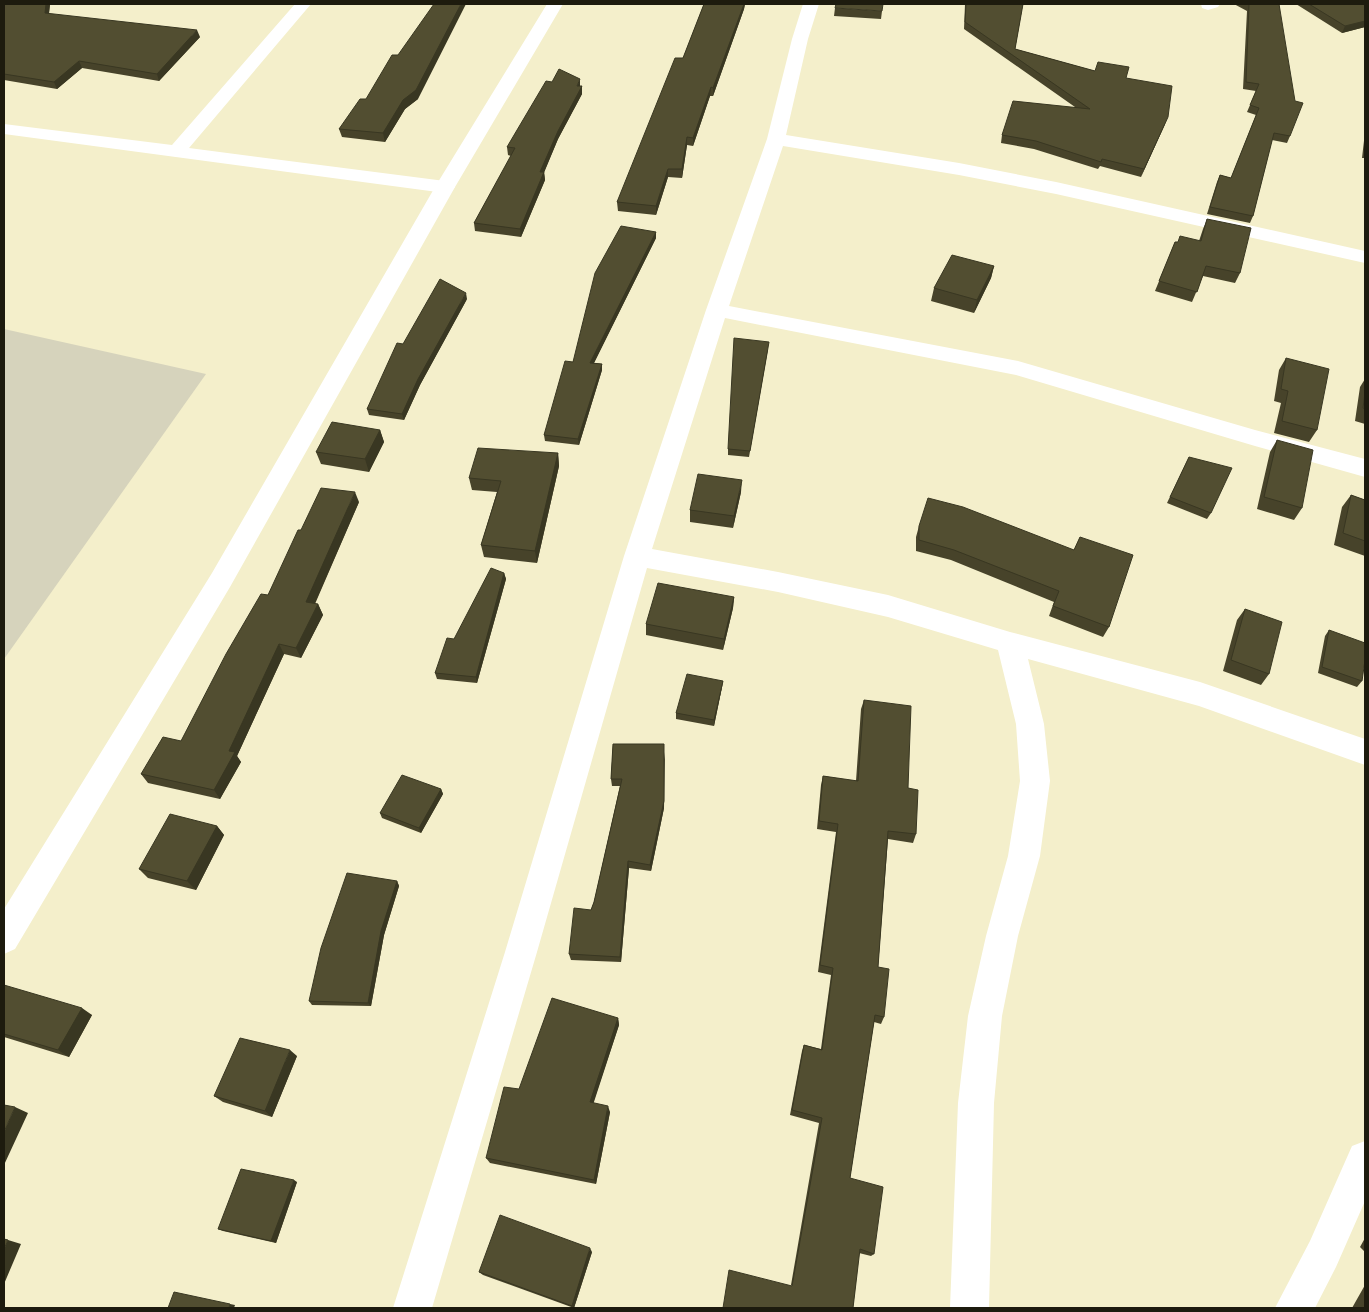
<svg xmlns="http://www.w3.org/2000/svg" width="1369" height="1312" font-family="'Public Sans',sans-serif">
	<rect width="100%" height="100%" fill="#f4efcb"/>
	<path fill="#d6d3bc" d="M4,329l202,45 -202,285z"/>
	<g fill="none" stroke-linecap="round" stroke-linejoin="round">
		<path fill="#fff" fill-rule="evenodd" d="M295,4h16l-122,144 256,33 7,2 3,4 -3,4 -7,2 -441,-59v-10l168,21z
			M803,4h16l-11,35 -22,96 173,28 97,19 309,69v12l-309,-69 -97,-19 -176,-29 -54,160 289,55 237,69 110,29v18l-110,-31 -239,-71 -291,-57 -73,231 126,23 110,23 122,37 190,50 165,57v26l-166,-59 -171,-47 16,65 6,57 -10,75 -22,80 -16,80 -8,87 -5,205h-39l8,-205 10,-87 18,-80 22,-80 12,-75 -4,-57 -18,-74 -110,-33 -110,-25 -131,-24 -110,384 -105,356h-39l112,-356 119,-396 82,-246 61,-171 25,-100z
			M1201,4h19l-2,3 -10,3 -6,-2z
			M1365,1141v60l-29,66 -21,41h-40l35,-67 42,-95z"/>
		<path fill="#fff" fill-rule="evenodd" d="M547,4h16l-108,183 -225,400 -215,362 -11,5v-45l208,-336 223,-386z"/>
	</g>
	<path fill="#47432a" d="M4,4h46l-1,10 151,23 -41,44 -77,-13 -25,21 -53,-9z
		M704,4h41l-1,5 -31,87h-3l-17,50 -6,-1 -5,33 -14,-1 -12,38 -38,-4 -1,-9 66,-144z
		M965,4h58l-8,45 80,22 31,7 39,46 -24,53 -41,-11 -2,3 -64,-20 -33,-6 1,-8 73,-28 -111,-78z
		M1234,4h45l11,132 -3,7 -15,-3 -19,76 -3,7 -43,-9 10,-32 3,-7 11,3 25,-63 -9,-3 9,-21 -13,-2 4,-78z
		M1296,4h69v23l-23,6z
		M835,8l47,3 -1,8 -47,-3z
		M580,86h2v8l-24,45 -14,33 1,8 -24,57 -46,-6 -1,-8 37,-67 -3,-1 -1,-8z
		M366,99h52l-13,10 -20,33 -43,-5 -3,-8z
		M1365,132v26h-3z
		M1207,219l33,54 -5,10 -32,-7 -11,26 -37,-11 20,-49h3l21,-1 4,-12z
		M656,232v6l-62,125 8,1v6l-23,75 -34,-4 -1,-6 29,-73z
		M994,266l-3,12 -17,35 -43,-12 3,-13z
		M467,299l-47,86 -16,35 -35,-5 -2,-6 36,-65z
		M768,349l-19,108 -21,-2v-6z
		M1286,358l31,72 -8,12 -35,-9 7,-30 -7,-2 5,-31z
		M1365,379v45l-10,-3 5,-34z
		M380,430l4,12 -15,30 -48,-8 -5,-12z
		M1277,440l25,68 -8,12 -37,-11 13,-57z
		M558,453l1,13 -22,97 -53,-6 -3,-12 16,-53 -25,-2 -3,-12z
		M1189,457l22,56 -4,6 -40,-16z
		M741,492l-8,36 -43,-6v-12z
		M1351,495l14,5v56l-31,-11 8,-38z
		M359,502l-44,102h3l5,11 -22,43 -17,-4 -47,102 4,6 -21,37 -72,-16 -7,-9 40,-33 87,-146 33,-65z
		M919,526l155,24 6,-13 29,90 -6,10 -54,-21 5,-14 -103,-42 -35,-9v-14z
		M504,573l2,6 -29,104 -40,-4 -2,-6 19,-34z
		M734,597l-1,11 -10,42 -77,-15v-11z
		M1245,609l24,65 -8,11 -38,-14 14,-51z
		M1329,630l33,51 -5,6 -39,-14 7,-37z
		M723,681l-1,6 -8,39 -38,-7v-6z
		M864,700l44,88 8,46 -3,9 -25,-4 -10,128 6,50 -3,7 -7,-2 -24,156 24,76 -3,2 -12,-3 -6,55 -62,-23 28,-162 -29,-8 12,-64 2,-6 17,4 10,-74 -13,-3 18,-140 -19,-3 4,-44 2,-9 33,5 5,-72z
		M613,744l51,64 -13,63 -22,-3 -8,94 -50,-2 -2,-6 22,-44 3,-8 26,-116h-8l-1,-7z
		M441,789l2,5 -22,39 -39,-15 -2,-5z
		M217,826l7,9 -28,55 -48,-12 -9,-9z
		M397,881l2,5 -15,49 -13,71 -59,-1 -3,-4z
		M4,986l88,29 -23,42 -65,-20z
		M618,1018l1,7 -26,78 17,9 -14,72 -106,-21 -4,-5 33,-69z
		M297,1056l-25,61 -49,-15 -9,-6z
		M297,1182l-21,61 -53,-12 -5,-2z
		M1365,1238v14l-5,-5z
		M592,1252l-18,56 -91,-33 -4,-3z
		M1365,1285v23h-13z"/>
	<path fill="#393722" d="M46,4h4l-2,16 -3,-7z
		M461,4h5l-48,95 -13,10 -20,33 -2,-9z
		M744,4h1l-1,5 -31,87v-8z
		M1365,21v6l-23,6 3,-7z
		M197,30l3,7 -41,44 -2,-7z
		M79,61l3,7 -25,21 -3,-7z
		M580,79v9l2,-2v8l-24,45 -17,41 -1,-8z
		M711,87l-1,9 -17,50v-8z
		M1168,117l-3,7 -24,53 3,-8z
		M687,137v8l-5,33v-9z
		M668,169v8l-12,38v-9z
		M544,172l1,8 -24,57 -1,-8z
		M656,232v6l-65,131 -1,-6z
		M994,266l-3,12 -17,35 3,-13z
		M466,293l1,6 -47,86 -16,35 -2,-6 16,-35z
		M602,364v6l-23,75 -1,-6z
		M380,430l4,12 -15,30 -4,-13z
		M558,453l1,13 -22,97 -2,-12z
		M742,480l-1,12 -8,36 1,-12z
		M355,492l4,10 -48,110 -5,-10z
		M504,573l2,6 -29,104 -1,-6z
		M734,597l-1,11 -10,42 1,-11z
		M318,604l5,11 -22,43 -5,-10z
		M279,644l5,10 -47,102 4,6 -21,37 -6,-9 15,-39z
		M723,681l-1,6 -8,39v-6z
		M665,752l-1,56 -13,63 -1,-6z
		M441,789l2,5 -22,39 -2,-5z
		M217,826l7,9 -28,55 -9,-9z
		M628,861l1,7 -8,94 -1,-5z
		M397,881l2,5 -15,49 -13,71 -3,-3 13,-72z
		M82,1008l10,7 -23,42 -11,-7z
		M618,1018l1,7 -27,83 -2,-6z
		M290,1050l7,6 -25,61 -7,-6z
		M608,1106l2,6 -14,72 -2,-4z
		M15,1107l13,6 -24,52v-33z
		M294,1180l3,2 -21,61 -5,-2z
		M8,1240l13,4 -17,40v-35z
		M590,1248l2,4 -18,56 -2,-2z
		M230,1304l5,1 -1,3h-5z"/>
	<path fill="#524e31" stroke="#393722" d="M4,4h42l-1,9 152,17 -40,44 -78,-13 -25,21 -50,-8z
		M434,4h27l-45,86 -13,10 -20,33 -44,-4 21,-30h6l26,-44h6z
		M704,4h40l-31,84 -2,-1 -18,51 -6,-1 -5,32h-14l-12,37 -39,-4 58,-144h8z
		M836,4h47l-1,7 -47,-3z
		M966,4h57l-8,45 80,22 3,-9 31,5 -3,11 46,8 -4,31 -24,52 -42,-10 -1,3 -65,-21 -34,-6 11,-34 77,8 -125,-87z
		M1248,4h31l16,97 8,2 -13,33 -16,-3 -21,83 -43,-9 10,-32 11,3 28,-70 -9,-3 9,-21 -13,-2 3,-77z
		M1309,4h56v17l-20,5z
		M559,69l21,10 -3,7h5l-24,45 -18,41h4l-24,57 -46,-6 41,-75 -8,-1 39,-66 6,1z
		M1207,219l44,9 -11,45 -34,-7 -9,26 -38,-11 16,-39h3l2,-6 21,5z
		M621,226l35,6 -66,131 12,1 -24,75 -34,-4 21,-74 8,1 22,-89z
		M952,255l42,11 -17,34 -43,-12z
		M440,279l26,14 -48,86 -16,35 -35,-5 30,-66 6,1z
		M734,338l35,4 -19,109 -22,-2z
		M1286,358l43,11 -12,61 -35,-9 6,-30 -7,-2z
		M1365,393v16l-2,-1z
		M332,422l48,8 -15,29 -49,-7z
		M1277,440l36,10 -11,58 -38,-11z
		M478,448l80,5 -23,98 -54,-6 20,-64 -32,-3z
		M1189,457l43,11 -21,45 -41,-16z
		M698,474l44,6 -8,36 -44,-6z
		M321,488l34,4 -49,110 12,2 -22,44 -17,-4 -50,107 6,1 -21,38 -73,-16 22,-37 18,4 45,-87 35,-60 7,1 30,-65h3z
		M1351,495l14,5v41l-22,-8z
		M928,498l35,9 111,43 6,-13 53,18 -24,72 -56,-21 6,-15 -105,-41 -35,-10v-14z
		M491,568l13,5 -28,104 -41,-4 12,-35 7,1z
		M658,583l76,14 -10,42 -78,-15z
		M1245,609l37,13 -13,52 -38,-14z
		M1329,630l36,13v17l-3,21 -40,-14z
		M687,674l36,7 -9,39 -38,-7z
		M864,700l47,6 -3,82 10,2 -2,44 -28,-3 -10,136 11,2 -5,48 -9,-2 -25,163 33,9 -9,67 -14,-5 -7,59h-130l6,-38 63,16 30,-168 -30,-8 12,-65 18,5 11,-82 -13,-3 18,-141 -19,-3 4,-45 35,5z
		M613,744h51v57l-14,64 -22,-4 -8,96 -51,-3 5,-46 17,2 3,-8 28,-123h-11z
		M402,775l39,14 -22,39 -39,-15z
		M170,814l47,12 -30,55 -48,-12z
		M347,873l50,8 -16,50 -13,72 -59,-2 12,-53z
		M4,985l78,23 -24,42 -54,-16z
		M552,998l66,20 -28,84 18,4 -14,74 -108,-22 18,-71 15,2z
		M240,1038l50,12 -25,61 -51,-15z
		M4,1105l11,2 -11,25z
		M241,1169l53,11 -23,61 -53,-12z
		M500,1215l90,33 -18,58 -93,-34z
		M4,1239l4,1 -4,9z
		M174,1292l56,12 -1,4h-61z"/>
	<rect width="1369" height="1312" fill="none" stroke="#1d1b0e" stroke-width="10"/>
</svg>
